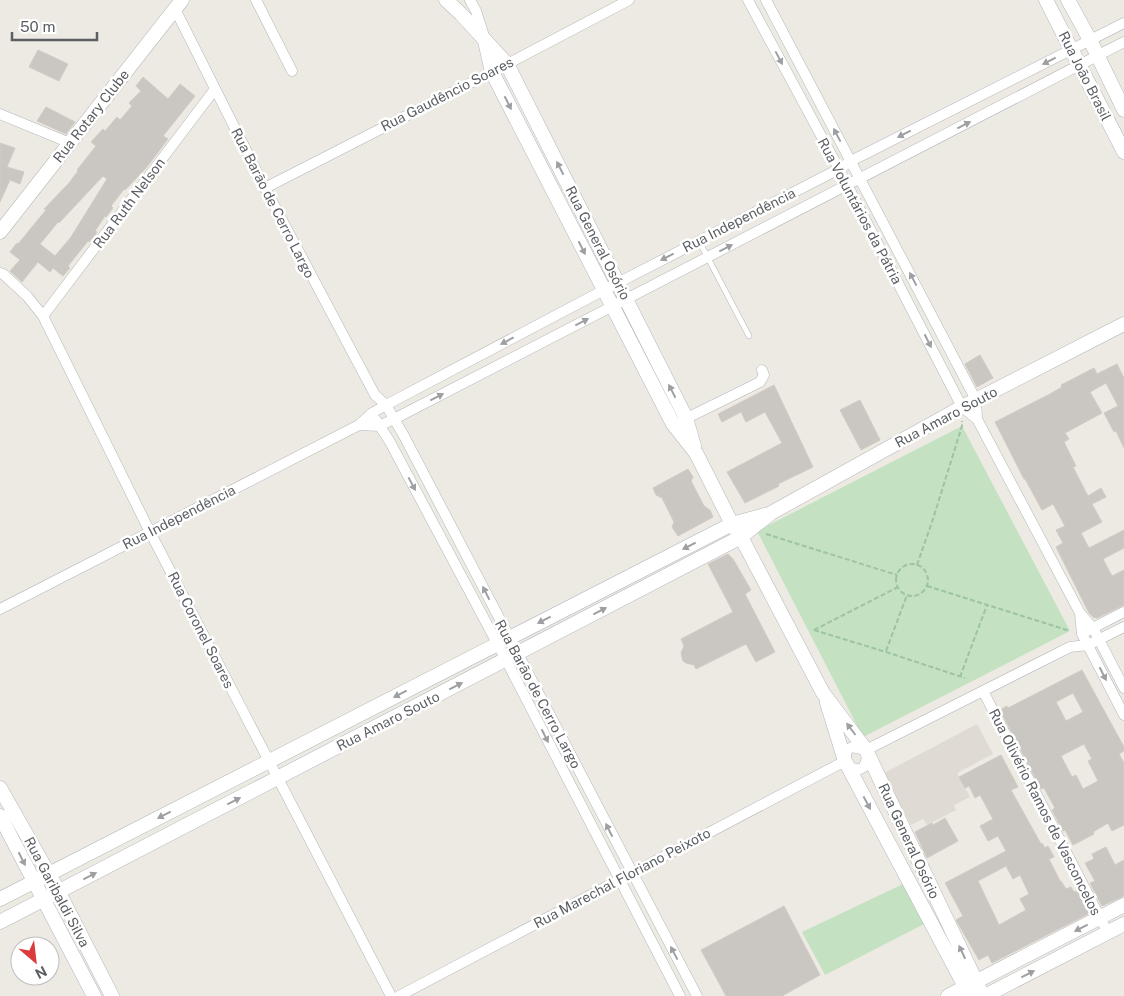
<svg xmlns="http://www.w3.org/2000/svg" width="1124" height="996" font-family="'Public Sans',sans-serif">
	<rect width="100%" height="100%" fill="#edeae3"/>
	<path fill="#dfdbd4" d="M977,724l16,30 -36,19 13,24 -16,8 2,5 -29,15 -4,-6 -12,6 -27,-52z"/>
	<path fill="#c4e2c1" d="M962,426l108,205 -207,106 -106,-206z
		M903,884l21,40 -99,51 -23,-43z"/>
	<path fill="#cac7c2" stroke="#d1cbc2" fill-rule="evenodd" d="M38,50l30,14 -9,17 -30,-14z
		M143,77l25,22 12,-15 15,12 -32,40 5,3 -22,29 -21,22 -1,-1 -13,17 2,2 -7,9 -1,-1 -10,15 2,1 -3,5 -4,5 -2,-1 -20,25 2,2 -7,8 -10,-8 -3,4 -12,-10 -16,20 -12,-11 10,-11 -10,-8 7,-9 1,1 28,-34 -2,-1 25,-26 9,-12 -1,-1 19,-24 -5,-4 12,-13 2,2 12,-14 3,3 12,-14 -3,-3 12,-12 -5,-5zM103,176l4,3 -36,58 -16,19 -15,-12 18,-22 1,1z
		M46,107l29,15 -9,12 -29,-13z
		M0,143l15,5 -8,19 17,5 -4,12 -10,-4 -10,22z
		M980,355l13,23 -16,9 -12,-23z
		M1117,364l7,14v70l-8,-17 -2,1 -10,-19 14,-7 -12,-23 -16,9 12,21 -37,20 4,6 -5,3 12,24 -3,1 15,29 13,-8 5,9 -14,7 10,18 -21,11 8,15 35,-18v18l-21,11 9,17 12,-6v35l-27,13 -4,-1 -4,-4 -33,-66 7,-4 -7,-13 9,-4 -12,-22 -11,6 -17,-31h-1l-29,-57 55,-28 12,-7 -1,-2 33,-17 3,6z
		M774,385l39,82 -35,17 1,2 -34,17 -18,-31 55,-29 -17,-31 -19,10 -5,-10 -19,10 -4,-8z
		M860,400l20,40 -19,10 -21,-40z
		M688,469l5,8 -2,4 13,25 6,4 3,7 -35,19 -6,-9 2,-5 -12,-24 -6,-3 -3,-7z
		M728,554l5,5 18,31 -6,4 30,58 -19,10 -10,-18 -50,25 -2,-4 -8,-2 -3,-2 -2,-8 3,-7 -3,-7 52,-27 -25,-48z
		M1082,670l42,77v4l-5,3 5,9v62l-12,6 -4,-8 -15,9 1,2 -21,11 -8,-15 -2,1 -11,-21 3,-2 -11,-20 -3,1 -41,-79 7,-4 1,2zM1073,693l10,19 -17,9 -10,-19zM1084,744l8,15 -4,2 10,20 -15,8 -7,-14 -4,2 -11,-21z
		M1001,755l17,32 -7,3 30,54 1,-1 3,5 3,-2 6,11 -5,2 11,22h1l5,8 5,-2 3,5 4,-2 12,23 -98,50 -4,-8 -9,5 -23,-40 7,-4 -18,-33 61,-32 -8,-15 -10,5 -8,-15 13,-7 -13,-24 -5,3 -6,-12 -4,2 -6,-11zM1006,866l7,13 7,-4 9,19 -9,5 6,11 -27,15 -21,-44z
		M945,818l13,23 -31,17 -12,-26 17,-9 1,2z
		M1106,847l9,18 9,-5v36l-22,10 -12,-23 5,-2 -10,-18 9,-4 -2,-5z
		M784,906l36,69 -38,21h-56l-25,-46z"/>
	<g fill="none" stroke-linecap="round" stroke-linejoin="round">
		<g stroke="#b3b6b9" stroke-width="6">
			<path id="lane" d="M699,241l50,95"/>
		</g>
		<g stroke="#b3b6b9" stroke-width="11">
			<path id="street" d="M256,0l36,71
				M470,0l6,11 8,25
				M748,0l91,169 123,238 15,12 103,194 13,15 31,60
				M766,0l210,400 1,19
				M175,9l90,179 110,207 11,10 18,31 293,560
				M0,114l70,29
				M265,188l227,-116 137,-72
				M0,273l3,1 24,22 16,20 107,216 241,464
				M43,316l172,-227
				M376,420l14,22 116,218 174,336
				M681,421l79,-39 4,-7 -2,-5
				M359,425l20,1 15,-7 730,-377
				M0,609l359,-184 13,-12 14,-8 218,-115 235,-121 12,-8 273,-138
				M1080,613l2,21 42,81
				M1087,631l37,-19
				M983,691l125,242
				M848,764l2,3 8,3 6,-3 3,-9 -1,-7
				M399,996l446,-235 2,-11 5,-3 14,3 204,-103 18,-2 36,-18"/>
		</g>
		<g stroke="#b5b8bc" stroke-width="15">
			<path id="secondary" d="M446,0l15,14 46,50 179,354 8,28
				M1046,0l78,152
				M1068,0l22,40 34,70
				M485,41l7,31 181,352 23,29 36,71 9,13 82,156 43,57 117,246
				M0,232l182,-232
				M827,703l18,58 125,235
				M0,788l55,97 57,111
				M0,816l94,180
				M0,899l732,-375 33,-9
				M0,922l741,-385 30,-24 191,-106 162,-83
				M948,996l176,-91
				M985,996l139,-72"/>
		</g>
		<path stroke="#9cc3a3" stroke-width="2" stroke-dasharray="5 2.5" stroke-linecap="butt" d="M766,534l131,41
			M896 580a16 16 0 1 1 32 0a16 16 0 1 1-32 0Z
			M917,565l16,-46 29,-93v-5
			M927,586l143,45
			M814,630l72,22 79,26
			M814,630l84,-43
			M886,651l21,-56
			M960,677l27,-72"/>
		<use href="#lane" stroke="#fff" stroke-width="5"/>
		<use href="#street" stroke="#fff" stroke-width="10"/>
		<use href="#secondary" stroke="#fff" stroke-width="14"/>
	</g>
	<defs><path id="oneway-solid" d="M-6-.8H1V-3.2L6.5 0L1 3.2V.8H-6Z" transform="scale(1.25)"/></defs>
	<g fill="#9d9fa1">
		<use href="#oneway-solid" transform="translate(779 58) rotate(62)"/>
		<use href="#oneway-solid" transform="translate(1049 61) rotate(153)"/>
		<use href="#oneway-solid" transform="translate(508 103) rotate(63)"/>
		<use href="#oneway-solid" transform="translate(964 125) rotate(-27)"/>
		<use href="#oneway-solid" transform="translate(904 134) rotate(153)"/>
		<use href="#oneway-solid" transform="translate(837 135) rotate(-118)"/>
		<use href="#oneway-solid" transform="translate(560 168) rotate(-117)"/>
		<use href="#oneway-solid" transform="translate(582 248) rotate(63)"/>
		<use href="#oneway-solid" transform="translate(726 248) rotate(-27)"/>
		<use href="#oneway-solid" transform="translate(667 257) rotate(153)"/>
		<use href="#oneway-solid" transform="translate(913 279) rotate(-118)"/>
		<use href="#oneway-solid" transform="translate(582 322) rotate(-27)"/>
		<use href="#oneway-solid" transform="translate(507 341) rotate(152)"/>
		<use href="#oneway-solid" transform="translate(928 341) rotate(63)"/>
		<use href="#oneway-solid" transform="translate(672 391) rotate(-117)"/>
		<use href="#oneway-solid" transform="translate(437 397) rotate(-27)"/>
		<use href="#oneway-solid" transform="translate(412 484) rotate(62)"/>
		<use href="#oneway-solid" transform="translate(689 546) rotate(153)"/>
		<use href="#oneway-solid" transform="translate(486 593) rotate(-117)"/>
		<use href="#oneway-solid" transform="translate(600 611) rotate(-27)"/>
		<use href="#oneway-solid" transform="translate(544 620) rotate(153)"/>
		<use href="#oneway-solid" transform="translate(1103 674) rotate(63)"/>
		<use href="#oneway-solid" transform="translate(456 686) rotate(-27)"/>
		<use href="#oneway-solid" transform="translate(400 694) rotate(153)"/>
		<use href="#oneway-solid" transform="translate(851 729) rotate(-127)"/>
		<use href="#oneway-solid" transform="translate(545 736) rotate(63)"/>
		<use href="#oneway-solid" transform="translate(234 801) rotate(-27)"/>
		<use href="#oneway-solid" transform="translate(867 803) rotate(62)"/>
		<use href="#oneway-solid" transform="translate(164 815) rotate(153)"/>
		<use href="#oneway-solid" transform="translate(609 830) rotate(-117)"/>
		<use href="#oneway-solid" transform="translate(22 859) rotate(63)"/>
		<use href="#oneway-solid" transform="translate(90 876) rotate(-27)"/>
		<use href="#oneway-solid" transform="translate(1081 928) rotate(153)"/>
		<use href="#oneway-solid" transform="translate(962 952) rotate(-115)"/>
		<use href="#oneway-solid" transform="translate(674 953) rotate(-118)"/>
		<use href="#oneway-solid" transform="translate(1028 974) rotate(-27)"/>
	</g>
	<g text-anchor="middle" stroke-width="5" stroke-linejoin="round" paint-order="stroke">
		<g font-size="14" fill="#5b5f63" stroke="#fff">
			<text transform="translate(1085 76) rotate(63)" y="5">Rua João Brasil</text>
			<text transform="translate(447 94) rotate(-27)" y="5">Rua Gaudêncio Soares</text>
			<text transform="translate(91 116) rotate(-52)" y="5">Rua Rotary Clube</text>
			<text transform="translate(129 203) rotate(-53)" y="5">Rua Ruth Nelson</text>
			<text transform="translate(273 203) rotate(63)" y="5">Rua Barão de Cerro Largo</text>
			<text transform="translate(860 211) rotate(62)" y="5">Rua Voluntários da Pátria</text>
			<text transform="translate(739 220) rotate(-27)" y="5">Rua Independência</text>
			<text transform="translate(598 243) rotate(63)" y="5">Rua General Osório</text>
			<text transform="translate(946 417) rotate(-28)" y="5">Rua Amaro Souto</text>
			<text transform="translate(179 517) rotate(-27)" y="5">Rua Independência</text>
			<text transform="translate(201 630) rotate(63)" y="5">Rua Coronel Soares</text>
			<text transform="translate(538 694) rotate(62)" y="5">Rua Barão de Cerro Largo</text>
			<text transform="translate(388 721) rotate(-27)" y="5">Rua Amaro Souto</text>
			<text transform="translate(1045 812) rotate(63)" y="5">Rua Olivério Ramos de Vasconcelos</text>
			<text transform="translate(909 841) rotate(65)" y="5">Rua General Osório</text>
			<text transform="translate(622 878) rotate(-28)" y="5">Rua Marechal Floriano Peixoto</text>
			<text transform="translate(57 892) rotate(62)" y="5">Rua Garibaldi Silva</text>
		</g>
	</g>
	<g transform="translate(35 961) rotate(152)"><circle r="24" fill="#ffffff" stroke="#bdbfc1"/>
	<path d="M0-4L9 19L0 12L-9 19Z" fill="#db3b3c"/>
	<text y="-8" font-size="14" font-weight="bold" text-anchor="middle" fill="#5b5f63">N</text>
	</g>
	<path d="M12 32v8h85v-8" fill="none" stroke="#5b5f63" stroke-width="2.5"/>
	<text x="20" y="32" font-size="15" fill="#5b5f63" stroke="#ffffff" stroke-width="4" paint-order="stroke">50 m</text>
</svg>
